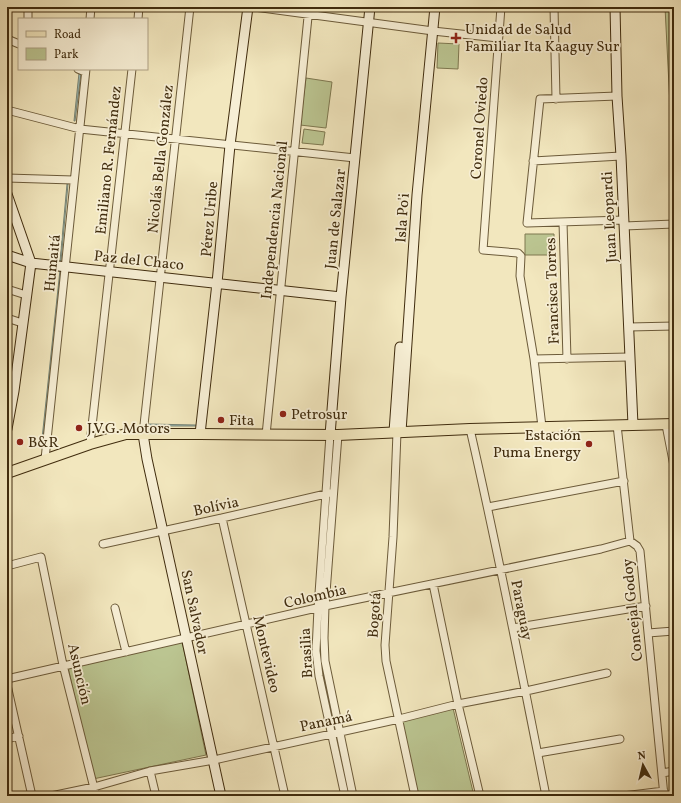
<svg xmlns="http://www.w3.org/2000/svg" width="681" height="803" font-family="Vollkorn,serif">
	<rect width="100%" height="100%" fill="#f2e7be"/>
	<filter id="stains"><feTurbulence type="fractalNoise" baseFrequency=".005" numOctaves="4"/><feColorMatrix values="0 0 0 0 .2 0 0 0 0 .09 0 0 0 0 .02 0 0 0 .5 -.17"/></filter>
	<radialGradient id="worn" r=".72"><stop offset=".6" stop-color="#630" stop-opacity="0"/><stop offset="1" stop-color="#630" stop-opacity=".3"/></radialGradient>
	<path fill="#bbc591" stroke="#7e7850" d="M665,7h9v177z
		M438,43l21,1 -1,25 -21,-1z
		M306,78l26,4 -6,46 -26,-3z
		M304,129l21,3 -2,13 -21,-2z
		M525,234h29v21h-29z
		M182,641l24,114 -113,24 -25,-112z
		M453,708l21,88h-58l-17,-74z"/>
	<path fill="#9dbeb9" stroke="#788475" d="M79,73h2l-6,48h-1z
		M67,184h1l-7,77h-1z
		M60,270h1l-19,178h-1z
		M148,424l48,1v1h-48z"/>
	<g fill="none" stroke-linecap="round" stroke-linejoin="round">
		<path stroke="#788475" stroke-width="1.5" d="M7,399l1,-7"/>
		<g stroke="#6c5b3a" stroke-width="9">
			<path id="street" d="M254,7l179,24 65,7
				M501,7l-18,243 35,3 3,3 -1,20 14,83 8,68
				M554,7l2,92
				M28,19v-12
				M90,19l1,-12
				M138,19l1,-12
				M7,39l12,5
				M78,69l7,3
				M617,96l-77,3 -13,124 97,-3
				M7,110l73,19 275,29
				M533,161l88,-5
				M7,178l66,2
				M563,222l4,137
				M624,226l50,-2
				M7,289l19,6
				M7,318l15,5
				M629,327l45,-1
				M534,359l95,-2
				M617,425l13,116 7,5 3,5 24,245
				M666,425l8,41
				M470,429c28,122 52,244 76,367
				M397,432l-4,105 -8,108 1,16 29,135
				M143,434l47,-427
				M266,435l43,-428
				M330,435l-12,173 -2,43 3,25 26,120
				M338,435l-13,171 -1,32 1,23 28,135
				M90,444l42,-375
				M45,459l41,-390
				M488,507l136,-26
				M222,518l63,278
				M103,544l119,-26 108,-25
				M7,566l34,-9 22,108 33,131
				M433,584l25,120 22,92
				M115,608l11,44
				M513,628l133,-22
				M648,633l26,-2
				M7,679l318,-73 276,-57 29,-8
				M7,685l25,111
				M7,739l12,-3
				M538,753l82,-14
				M150,771l6,25
				M662,773l12,-2
				M51,796l43,-9 56,-16 64,-11 185,-41 59,-15 68,-13 81,-18
				M623,796l41,-5"/>
		</g>
		<g stroke="#402c0e" stroke-width="11">
			<path id="secondary" d="M615,7l2,89 4,60 12,269
				M7,194l24,69 -17,128 -7,38
				M7,255l24,8 310,34
				M394,432l6,-85
				M401,432l16,-237 18,-188
				M143,434l4,25 74,337
				M200,434l17,-151 13,-138 18,-138
				M330,435l11,-138 29,-290"/>
		</g>
		<g stroke="#402c0e" stroke-width="12">
			<path id="primary" d="M7,473l83,-29 36,-10h74l138,1 132,-6 204,-5"/>
		</g>
		<use href="#street" stroke="#f7efd5" stroke-width="7"/>
		<use href="#secondary" stroke="#f7efd5" stroke-width="9"/>
		<use href="#primary" stroke="#f2e7be" stroke-width="10"/>
	</g>
	<g fill="#8f2418" stroke="#f7efd5" stroke-width="1.5">
		<path d="M454 32h4v4h4v4h-4v4h-4v-4h-4v-4h4z"/>
		<circle cx="283" cy="414" r="4"/>
		<circle cx="221" cy="420" r="4"/>
		<circle cx="79" cy="428" r="4"/>
		<circle cx="20" cy="442" r="4"/>
		<circle cx="589" cy="444" r="4"/>
	</g>
	<g text-anchor="middle" stroke-width="3.5" stroke-linejoin="round" paint-order="stroke">
		<g font-size="15" fill="#402c0e" stroke="#f7efd5" text-anchor="start">
			<text x="465" y="34">Unidad de Salud<tspan x="465" dy="17">Familiar Ita Kaaguy Sur</tspan></text>
			<text x="291" y="419">Petrosur</text>
			<text x="229" y="425">Fita</text>
			<text x="87" y="433">J.V.G. Motors</text>
			<text x="581" y="440" text-anchor="end">Estación<tspan x="581" dy="17">Puma Energy</tspan></text>
			<text x="28" y="447">B&amp;R</text>
		</g>
		<g font-size="15" fill="#402c0e" stroke="#f7efd5">
			<text transform="translate(479 128) rotate(-86)" y="5">Coronel Oviedo</text>
			<text transform="translate(160 159) rotate(-84)" y="5">Nicolás Bella González</text>
			<text transform="translate(108 160) rotate(-84)" y="5">Emiliano R. Fernández</text>
			<text transform="translate(609 217) rotate(-93)" y="5">Juan Leopardi</text>
			<text transform="translate(402 218) rotate(-86)" y="5">Isla Po'i</text>
			<text transform="translate(209 219) rotate(-85)" y="5">Pérez Uribe</text>
			<text transform="translate(335 219) rotate(-84)" y="5">Juan de Salazar</text>
			<text transform="translate(274 220) rotate(-84)" y="5">Independencia Nacional</text>
			<text transform="translate(139 260) rotate(6)" y="5">Paz del Chaco</text>
			<text transform="translate(52 263) rotate(-84)" y="5">Humaitá</text>
			<text transform="translate(552 291) rotate(-92)" y="5">Francisca Torres</text>
			<text transform="translate(216 506) rotate(-12)" y="5">Bolívia</text>
			<text transform="translate(315 596) rotate(-13)" y="5">Colombia</text>
			<text transform="translate(522 610) rotate(79)" y="5">Paraguay</text>
			<text transform="translate(632 610) rotate(-96)" y="5">Concejal Godoy</text>
			<text transform="translate(195 612) rotate(78)" y="5">San Salvador</text>
			<text transform="translate(374 615) rotate(-86)" y="5">Bogotá</text>
			<text transform="translate(306 653) rotate(-93)" y="5">Brasilia</text>
			<text transform="translate(267 654) rotate(77)" y="5">Montevideo</text>
			<text transform="translate(80 674) rotate(77)" y="5">Asunción</text>
			<text transform="translate(326 721) rotate(-12)" y="5">Panamá</text>
		</g>
	</g>
	<rect width="681" height="803" fill="none" stroke="#f2e7be" stroke-width="24"/>
	<rect x="8" y="8" width="665" height="787" fill="none" stroke="#402c0e" stroke-width="2"/>
	<rect x="12" y="12" width="657" height="779" fill="none" stroke="#402c0e"/>
	<rect x="18" y="18" width="130" height="52" fill="#f7efd5" stroke="#aea185"/>
	<rect x="26" y="31" width="20" height="6" fill="#f2e7be" stroke="#aea185"/>
	<text x="54" y="38" font-size="12" fill="#402c0e">Road</text>
	<rect x="26" y="48" width="20" height="12" fill="#bbc591" stroke="#aea185"/>
	<text x="54" y="58" font-size="12" fill="#402c0e">Park</text>
	<g transform="translate(643 765) rotate(352)" stroke="#f7efd5" stroke-width="3" paint-order="stroke">
	<path d="M0-3L7 15L0 10L-7 15Z" fill="#402c0e"/>
	<text y="-6" font-size="11" font-weight="bold" text-anchor="middle" fill="#402c0e">N</text>
	</g>
	<rect width="100%" height="100%" filter="url(#stains)"/>
	<rect width="100%" height="100%" fill="url(#worn)"/>
</svg>
